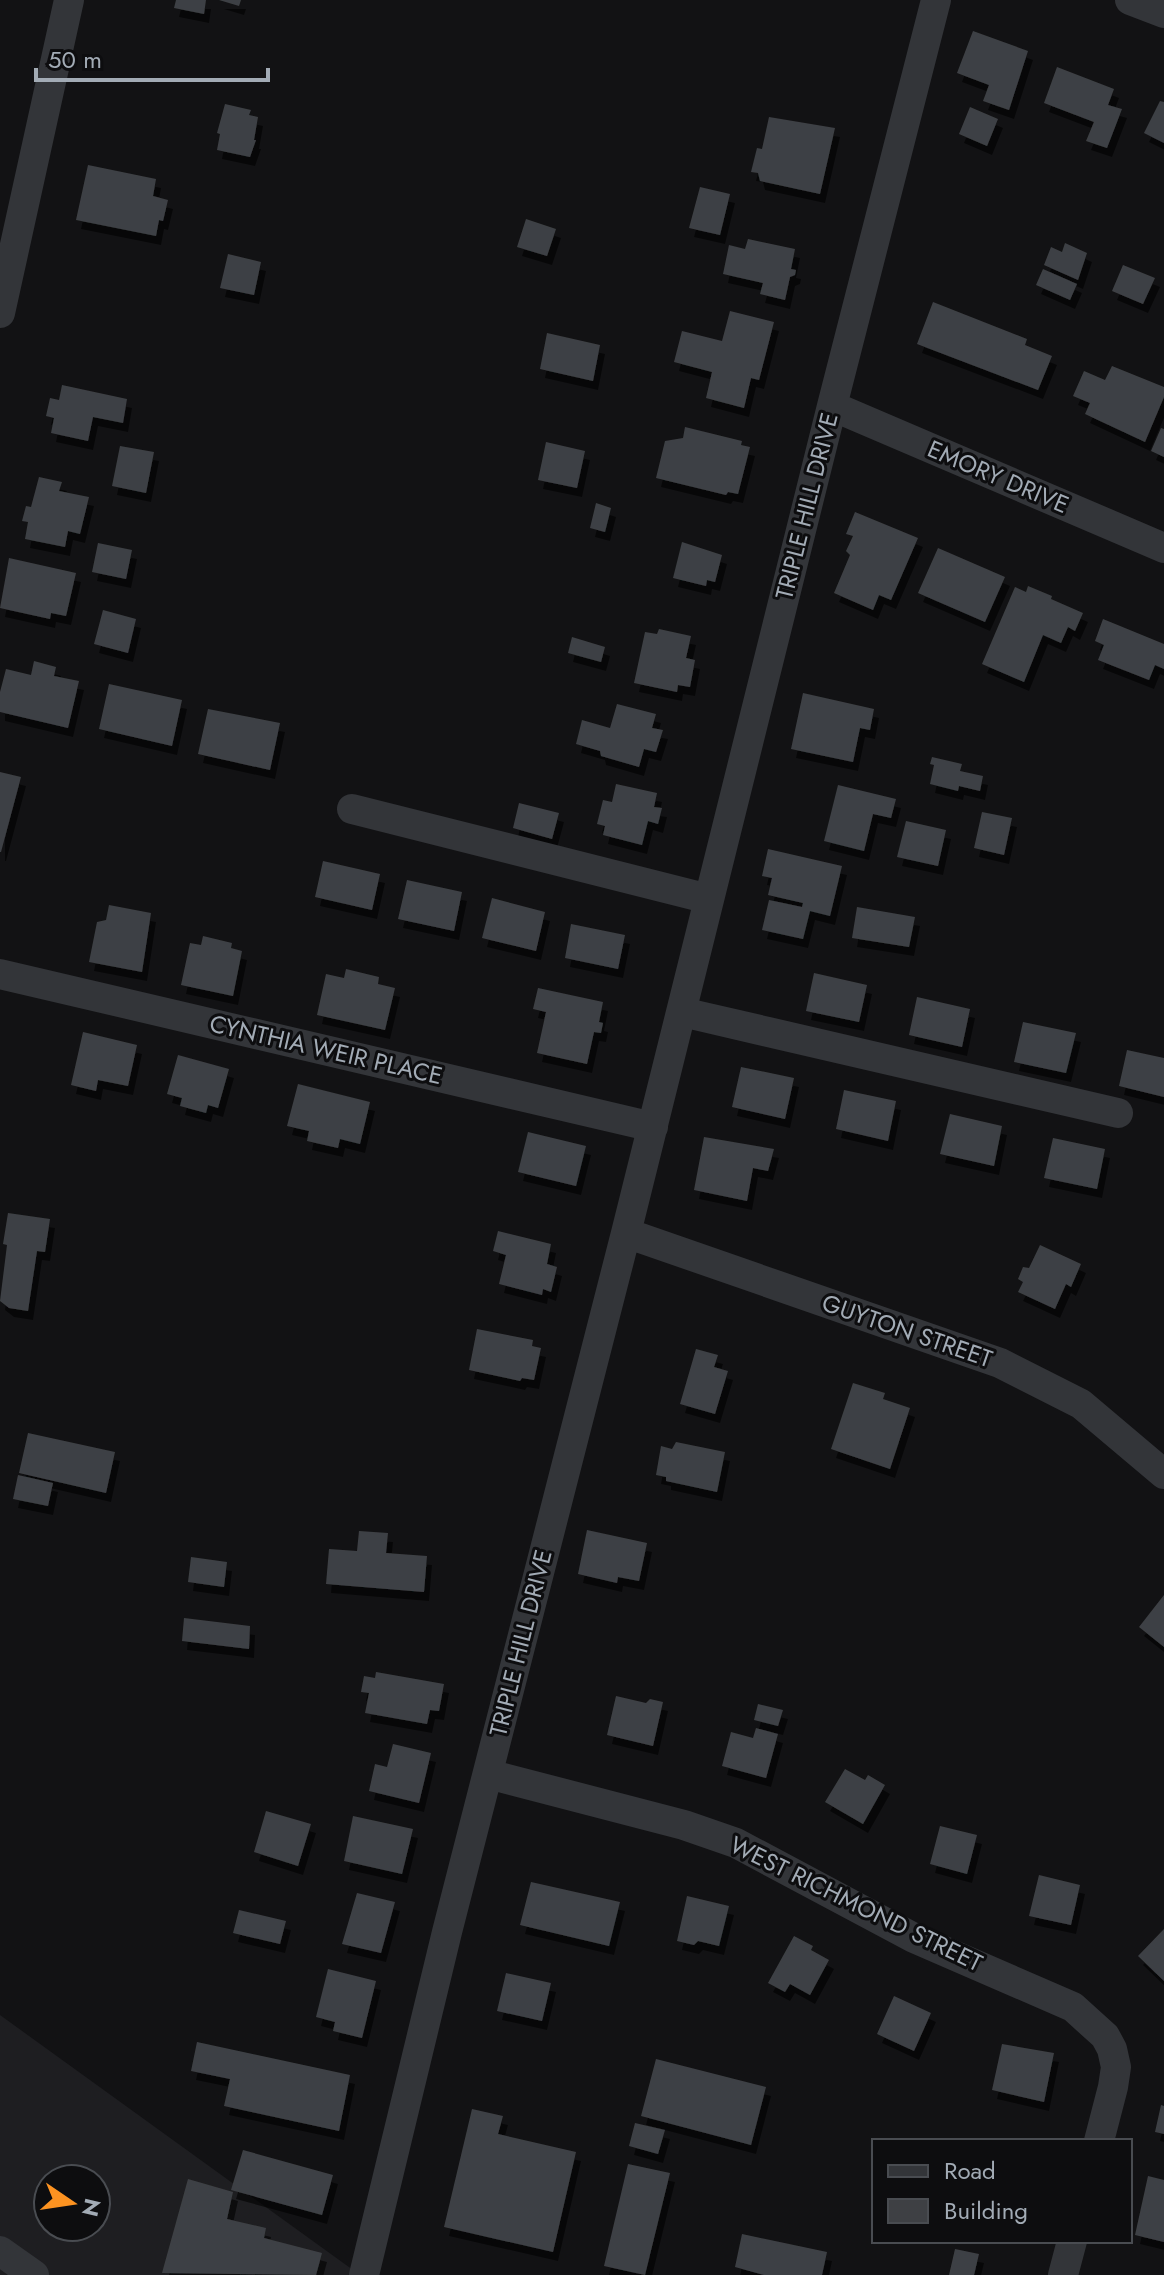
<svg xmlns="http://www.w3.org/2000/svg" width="1164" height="2275" font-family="Jost,sans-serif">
	<defs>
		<filter id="shadow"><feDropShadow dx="5" dy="9" stdDeviation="0" flood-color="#0009"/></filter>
	</defs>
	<rect width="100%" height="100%" fill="#121214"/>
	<path fill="#1e1e21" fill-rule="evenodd" d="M0,2015l360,260h-360zM48,2179h48v48h-48z"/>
	<path fill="#3e4044" filter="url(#shadow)" d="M176,0h30l-2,14 -30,-6z
		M219,0h22l-2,6z
		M973,31l55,20 -19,59 -26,-9 6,-16 -32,-12z
		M1057,67l57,22 -6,16 14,4 -15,39 -21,-7 8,-19 -50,-19z
		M1160,101l4,1v41l-20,-10z
		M225,104l26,6 -2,5 9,2 -4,23h2l-6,17 -33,-7 3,-16 -3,-1z
		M970,107l28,12 -11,27 -28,-12z
		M769,117l66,11 -15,66 -60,-13 -2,-8 -7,-1 6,-24 5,1z
		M88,165l68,14 -3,17 15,4 -5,21 -4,-1 -3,16 -80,-16z
		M700,187l30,7 -10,41 -31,-7z
		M526,219l30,10 -9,27 -30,-9z
		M748,239l47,10 -4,20 5,1 -1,5 -5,2 -5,23 -25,-6 3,-11 -40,-9 6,-29 16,4z
		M1065,243l22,10 -9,27 -34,-15 7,-18 11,5z
		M228,254l33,8 -7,33 -34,-7z
		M1123,265l32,13 -12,26 -31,-13z
		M1043,269l34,15 -7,16 -34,-15z
		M933,302l94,37 -2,6 27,11 -14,34 -121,-46z
		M730,311l44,11 -15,58 -8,-2 -7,30 -38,-10 6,-26 -38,-10 8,-31 40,10z
		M547,333l53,12 -7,36 -53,-12z
		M1112,366l52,21v10l-19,45 -60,-28 5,-11 -17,-7 11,-25 21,9z
		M62,385l65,14 -4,24 -30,-6 -5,24 -37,-8 3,-15 -8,-2 4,-18 9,2z
		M685,427l57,14 -1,4 9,2 -12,47 -10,-2 -2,3 -70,-17 9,-37 18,-3z
		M1161,428l3,1v28l-13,-6z
		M546,442l39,9 -8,37 -39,-8z
		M120,446l34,6 -8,41 -34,-7z
		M39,477l23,5 -3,9 30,6 -9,37 -12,-3 -3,16 -40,-8 3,-17 -6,-1 4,-15 5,1z
		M596,503l15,5 -6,24 -15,-4z
		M855,512l63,26 -27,62 -12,-5 -6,15 -39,-17 16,-38 -4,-4 7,-15 -7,-2z
		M682,542l40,13 -7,27 -8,-2 -1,6 -33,-8z
		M98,543l34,7 -6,29 -34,-7z
		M938,548l67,29 -20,45 -67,-29z
		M9,558l67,15 -10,43 -15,-3 -1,6 -50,-11z
		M1028,586l24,10 -1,3 32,14 -8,18 -7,-4 -7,16 -18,-8 -19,47 -42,-18 33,-77 11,5z
		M103,610l33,9 -8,34 -34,-9z
		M1103,619l61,25v25l-9,-4 -6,15 -51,-20 6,-15 -9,-4z
		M659,629l32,7 -5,22 9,2 -5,27 -12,-2 -1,7 -43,-9 11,-51 12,2z
		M572,637l33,10 -4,15 -33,-9z
		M34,661l22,6 -2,9 25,5 -11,47 -68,-16v-20l6,-23 25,6z
		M109,684l73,16 -10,46 -73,-17z
		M803,693l71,16 -4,21 -10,-2 -7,34 -62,-13z
		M617,704l39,10 -4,14 11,2 -7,22 -12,-3 -5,18 -38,-11 -1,-5 -24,-7 6,-24 28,8z
		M208,709l72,14 -10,47 -72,-16z
		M932,757l30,7 -2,7 23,5 -3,15 -21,-5 -1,5 -28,-7 4,-19 -4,-1z
		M0,772l21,5 -20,75h-1z
		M616,784l41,9 -3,14 8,1 -4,16 -10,-3 -6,24 -39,-10 2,-9 -8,-2 6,-24 9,2z
		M838,785l58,14 -5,19 -18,-4 -9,37 -40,-10z
		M519,803l40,10 -7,26 -39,-11z
		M982,812l30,6 -8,37 -30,-7z
		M906,821l40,9 -8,36 -41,-9z
		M768,849l74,17 -12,50 -20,-5 -7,28 -41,-9 7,-30 33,7 1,-4 -35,-8 4,-17 -10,-2z
		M323,861l57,13 -8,36 -57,-13z
		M407,880l55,12 -8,39 -56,-12z
		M492,898l53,14 -9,39 -54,-13z
		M109,905l42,8 -9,59 -53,-10 8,-40 9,-2z
		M857,907l58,10 -6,30 -57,-9z
		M571,924l54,11 -7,34 -53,-11z
		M203,936l29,7 -1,5 11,3 -9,45 -52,-11 9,-42 11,2z
		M346,969l33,8 -1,7 17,4 -10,42 -68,-15 9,-41 18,4z
		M814,973l53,12 -8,37 -53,-11z
		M538,988l65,14 -4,20 4,1 -2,10 -7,-1 -7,32 -50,-11 9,-41 -13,-3z
		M917,997l53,12 -8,38 -53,-12z
		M1023,1022l53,11 -10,40 -52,-11z
		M83,1032l54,13 -9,41 -30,-6 -2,11 -25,-6z
		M1127,1050l37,8v39l-45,-11z
		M178,1055l51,14 -11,39 -10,-3 -2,8 -26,-7 2,-8 -15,-4z
		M741,1067l53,11 -9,41 -53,-12z
		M298,1084l72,18 -10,42 -20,-5 -2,9 -31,-7 2,-10 -22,-5z
		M844,1090l52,11 -8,40 -52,-12z
		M950,1114l52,12 -8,40 -54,-12z
		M528,1132l58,14 -10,40 -58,-14z
		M704,1137l70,12 -6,22 -15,-3 -6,33 -53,-11z
		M1053,1138l52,11 -8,40 -53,-11z
		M8,1213l42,6 -5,33 -8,-1 -9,60 -19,-3 -9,-7 7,-56 -4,-1z
		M498,1231l53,13 -4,20 10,3 -6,25 -8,-3 -1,6 -43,-11 7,-29 -13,-4z
		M1040,1245l41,19 -10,23 -5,-3 -11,25 -37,-17 5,-10 -5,-3 5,-12 6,1z
		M477,1329l56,11 -1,6 9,2 -7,32 -12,-2 -2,3 -51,-11z
		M696,1349l22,6 -4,12 14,4 -13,43 -35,-10z
		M853,1383l32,10 -2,6 27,9 -20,61 -59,-20z
		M28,1433l87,19 -9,41 -87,-20z
		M676,1442l49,10 -8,40 -51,-11v-4l-10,-2 5,-29 11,3z
		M18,1475l35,8 -5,23 -35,-7z
		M587,1530l60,13 -8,38 -21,-4 -1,6 -39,-9z
		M359,1531l29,2 -2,20 41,3 -3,36 -98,-8 3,-35 28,2z
		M191,1557l36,5 -3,25 -36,-5z
		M1164,1595v52l-25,-20z
		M184,1618l66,8 -1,23 -67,-8z
		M376,1672l68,12 -5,27 -9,-1 -3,14 -62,-11 4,-20 -8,-1 3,-16 11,2z
		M616,1696l30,7 4,-4 13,3 -10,44 -46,-11z
		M758,1704l25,6 -5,16 -24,-6z
		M756,1728l22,6 -12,44 -44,-12 9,-34 22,6z
		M393,1744l38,9 -12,50 -50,-12 6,-27 12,3z
		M845,1769l20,11 3,-5 17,10 -22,39 -38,-22z
		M266,1811l45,13 -13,42 -44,-14z
		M353,1816l60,13 -11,45 -58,-13z
		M940,1826l37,9 -10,39 -37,-10z
		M1039,1875l41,10 -9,40 -42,-9z
		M531,1882l89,20 -11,44 -89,-21z
		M357,1893l38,9 -14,51 -39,-9z
		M687,1896l42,10 -10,40 -21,-5 -4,4 -17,-4z
		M239,1910l47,11 -6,23 -47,-11z
		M1164,1929v52l-26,-25z
		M794,1936l19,10 -2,4 18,10 -19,35 -20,-11 -5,8 -17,-9z
		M328,1969l48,12 -14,57 -29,-7 2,-9 -19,-5z
		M506,1973l45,10 -9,38 -45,-10z
		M894,1996l37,17 -17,38 -37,-17z
		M197,2042l153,33 -11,56 -115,-25 6,-27 -39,-8z
		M1002,2044l52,9 -10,49 -52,-12z
		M656,2059l110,28 -15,58 -110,-29z
		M1161,2105l3,1v28l-9,-2z
		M472,2109l31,7 -5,18 78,18 -23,100 -109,-25z
		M635,2123l30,7 -7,24 -29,-8z
		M243,2150l90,25 -11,40 -91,-25z
		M628,2164l42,9 -25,102 -41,-9z
		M1148,2176l16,4v62l-29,-7z
		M188,2179l45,13 -6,27 39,9 -2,10 58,15 -6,22 -154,-2z
		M742,2234l85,18 -5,23h-58l-29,-8z
		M955,2249l24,5 -5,21h-25z"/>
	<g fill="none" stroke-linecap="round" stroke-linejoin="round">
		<path stroke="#333539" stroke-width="30" d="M1130,0l34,13
			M0,313l69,-313
			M832,406l332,142
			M352,809l357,90
			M0,974l653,153
			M682,1012l436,101
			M626,1233l374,130 81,41 83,70
			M488,1774l196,51 52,18 178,95 159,69 32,29 7,13 4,18 -3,20 -14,54
			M0,2251l34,24
			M364,2275l83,-343 179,-699 206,-827 104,-406
			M1063,2275l9,-34"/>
	</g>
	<g text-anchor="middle" stroke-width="6" stroke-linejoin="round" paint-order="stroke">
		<g font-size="24" fill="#a2abb5" stroke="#0d0d0f">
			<text transform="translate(998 477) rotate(23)" y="8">EMORY DRIVE</text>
			<text transform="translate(807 506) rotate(-76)" y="8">TRIPLE HILL DRIVE</text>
			<text transform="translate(326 1050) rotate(13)" y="8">CYNTHIA WEIR PLACE</text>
			<text transform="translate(907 1331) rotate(19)" y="8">GUYTON STREET</text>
			<text transform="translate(521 1643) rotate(-76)" y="8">TRIPLE HILL DRIVE</text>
			<text transform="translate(856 1904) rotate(26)" y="8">WEST RICHMOND STREET</text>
		</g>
	</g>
	<rect x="872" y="2139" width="260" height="104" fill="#0d0d0f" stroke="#494c51" stroke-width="2"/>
	<rect x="888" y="2165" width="40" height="12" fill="#333539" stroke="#494c51" stroke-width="2"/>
	<text x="944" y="2179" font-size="24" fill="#a2abb5">Road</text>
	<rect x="888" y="2199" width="40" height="24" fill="#3e4044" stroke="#494c51" stroke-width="2"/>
	<text x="944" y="2219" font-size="24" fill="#a2abb5">Building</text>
	<g transform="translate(72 2203) rotate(103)"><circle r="38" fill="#0d0d0f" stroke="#494c51" stroke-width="2"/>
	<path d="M0-6L14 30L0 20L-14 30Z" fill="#fd9321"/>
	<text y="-12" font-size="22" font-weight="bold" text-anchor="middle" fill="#a2abb5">N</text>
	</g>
	<path d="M36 68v12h232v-12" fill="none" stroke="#a2abb5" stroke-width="4"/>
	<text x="48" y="68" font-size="24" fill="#a2abb5" stroke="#0d0d0f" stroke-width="6" paint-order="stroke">50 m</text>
</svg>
